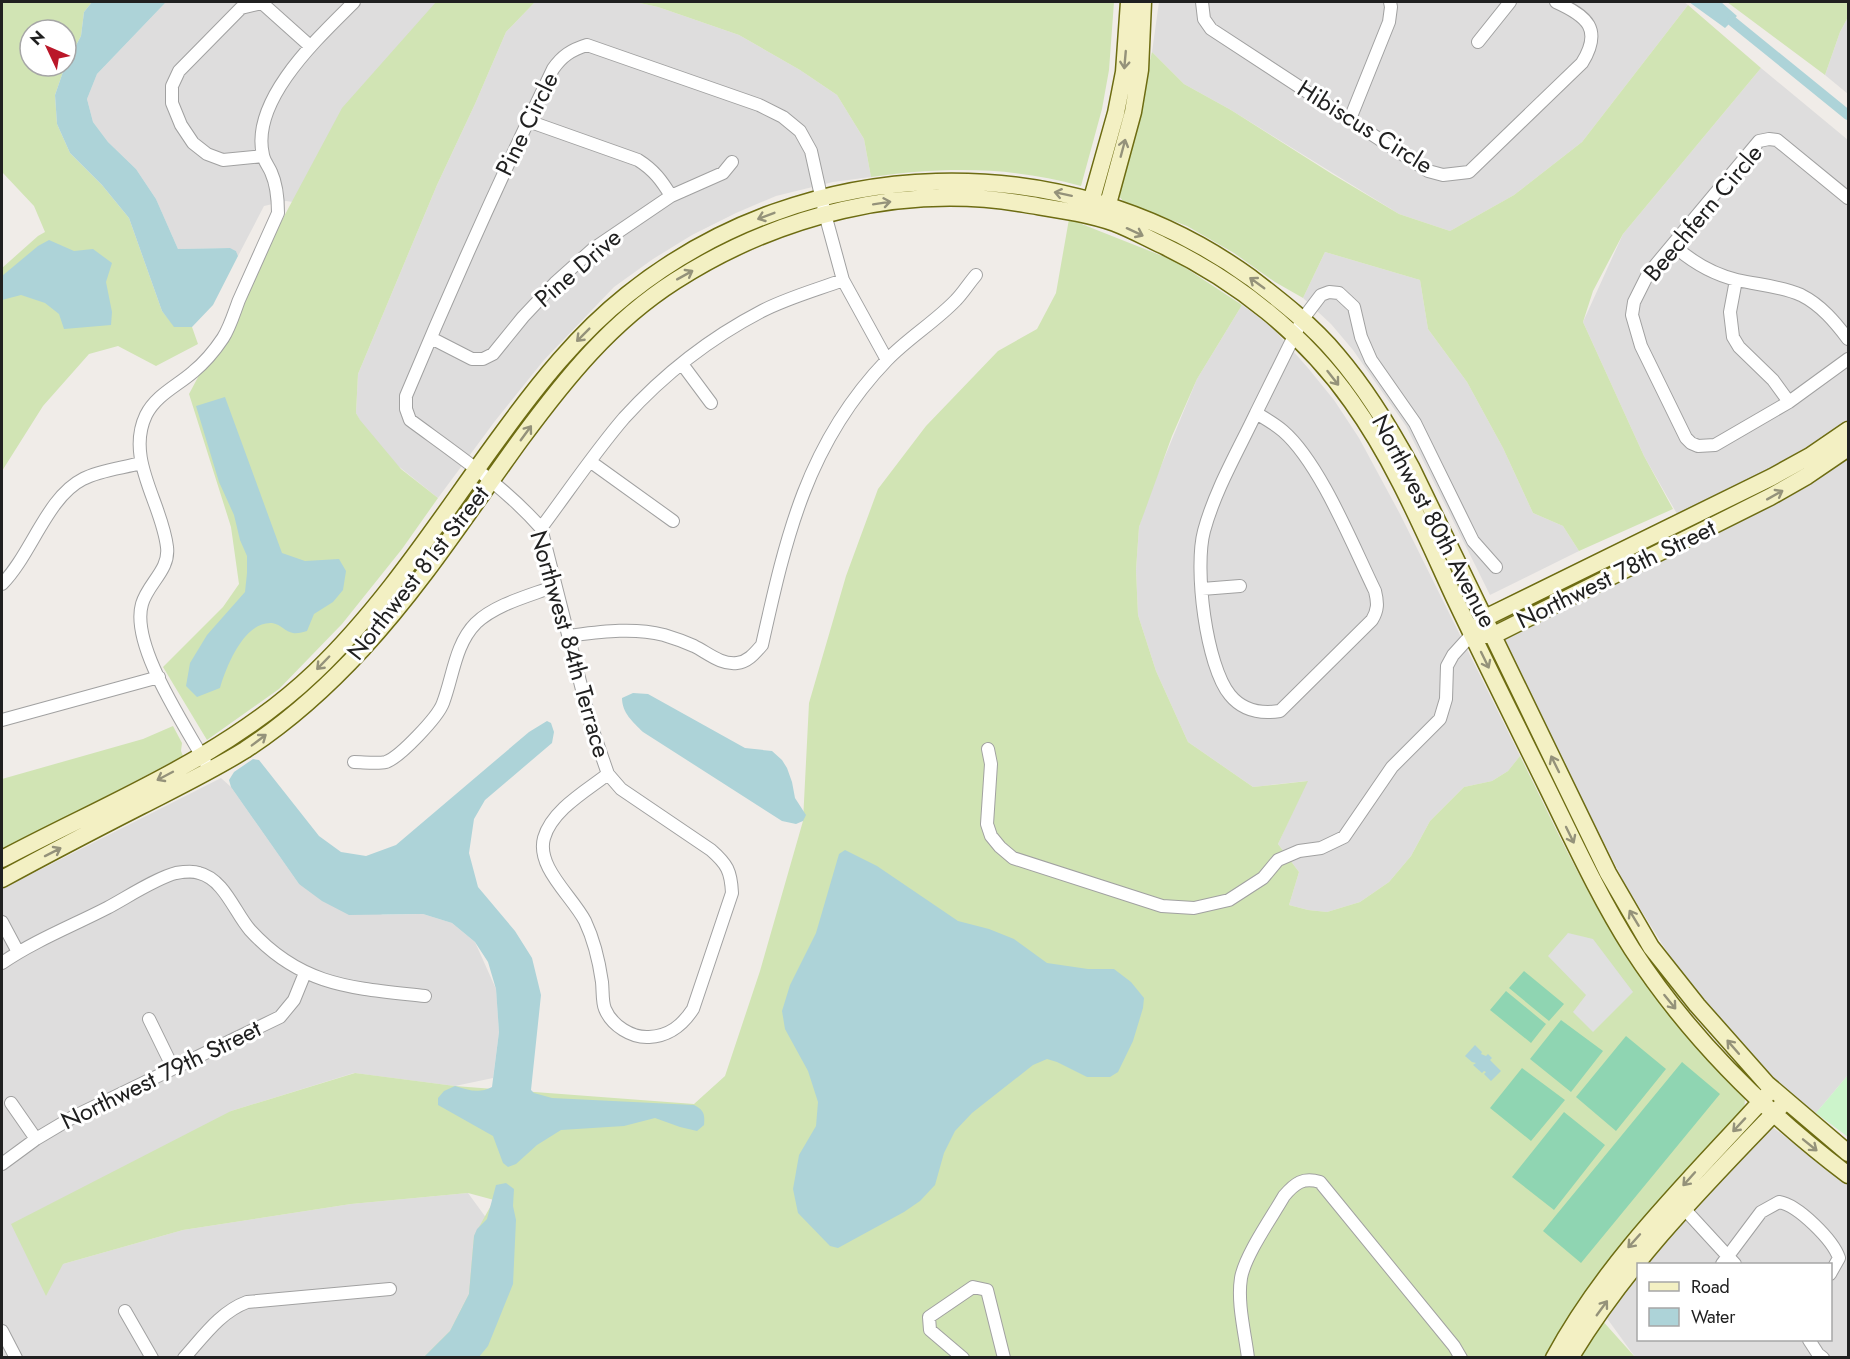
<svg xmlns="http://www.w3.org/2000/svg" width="1850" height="1359" font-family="Jost,sans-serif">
	<rect width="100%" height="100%" fill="#f0ece8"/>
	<path fill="#dedddd" d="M166,2h276l-136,202 -20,-3 -22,5 -26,50 -2,-5 -7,-3 -51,1 -22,-50 -20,-30 -28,-27 -15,-20 -6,-23 10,-25z
		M535,2h100l23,5 81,28 61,35 37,25 27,44 7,38 -38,5 -57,14 -40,17 -44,22 -39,24 -39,28 -70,73 -49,61 -57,77 -66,-53 -16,-32 2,-39 79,-189 38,-81 31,-72z
		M1159,2h525l4,3 -106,137 -68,53 -64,36 -51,-17 -168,-104 -47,-26 -32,-32z
		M1848,17v77l-23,-19 15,-43z
		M1761,68l87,72v282l-66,43 -102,54 -36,-63 -61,-134 40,-88z
		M1325,252l95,28 8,49 39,53 36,66 30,65 30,13 16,25 -89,44 -84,-169 -53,-76 -22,-26 -28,-26z
		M1242,305l28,20 38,43 26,32 25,38 41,76 120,242 -12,15 -16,10 -28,6 -34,34 -19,35 -22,26 -29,20 -33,10 -19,-2 -19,-5 10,-33 -21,-28 29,-63 -54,6 -65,-45 -32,-71 -18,-56 -2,-45 3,-43 10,-32 48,-116z
		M1848,454v621l-32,38 -37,-26 -76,-87 -34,-45 -43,-69 -124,-245 209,-107z
		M221,778l10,9 68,97 84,31 40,-1 29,9 23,19 21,47 3,43 -6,46 -38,8 -101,-13 -123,38 -168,153 120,-34 168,-26 117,-11 19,26 -13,17 -4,58 -20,37 -26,27h-422v-469z
		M1771,1126l77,59v172h-213l-29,-40 32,-41v64h192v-76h-183l45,-55z"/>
	<path fill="#d1e4b4" d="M2,2h90l-8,10 -3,24 -15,28v-34h-36v36h35l-10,29 2,29 13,29 32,32 27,33 33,93 13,16h17l6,17 -42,22 -38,-20 -29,8 -46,52 -41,65v-203l36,-32 7,-4 -11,-26 -32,-34z
		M436,2h99l-29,30 -31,72 -38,81 -79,189 -2,39 4,7 41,49 37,29 -36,51 -60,75 -63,65 -72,51 -44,-73 60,-60 16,-23 -8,-57 -42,-133 153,-286z
		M635,2h479l-5,68 -7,39 -21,77c-72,-20 -137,-19 -210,-9l-7,-38 -27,-44 -37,-25 -61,-35 -81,-28z
		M1727,2h121v15l-8,15 -15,43z
		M1688,5l73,63 -138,166 -30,57 -10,31 61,134 29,53 -94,42 -16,-25 -30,-13 -30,-65 -36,-66 -39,-53 -8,-49 -95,-28 -22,46 -28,-16 -41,-29 -47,-27 -63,-24 -7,-8 35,-142 32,32 47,26 101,64 67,40 51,17 64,-36 68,-53z
		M1069,219l106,42 67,44 -45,74 -25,57 -33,91 -3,43 2,45 18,56 32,71 65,45 55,-6 -30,63 21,28 -10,33 19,5 19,2 33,-10 29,-20 22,-26 19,-35 34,-34 28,-6 16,-10 12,-15c30,60 58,122 93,178 38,60 84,113 132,164l-1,17 -161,184 52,58h-1211l26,-26 19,-37 5,-58 20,-36 -26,-7 -117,11 -168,26 -120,34 -17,32 -35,-72 220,-113 124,-38 100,13 239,18 31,-28 35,-105 43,-150 6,-118 37,-127 32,-87 48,-63 72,-75 39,-22 19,-36z
		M173,726l9,17 -1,8 2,5 -181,95v-72l141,-40z"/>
	<path fill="#ccf4cb" d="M1848,1075v62l-32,-24z"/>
	<path fill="#8fd5b2" d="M1524,971l40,33 -15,17 -40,-33z
		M1506,991l40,33 -15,19 -41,-33z
		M1561,1020l42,31 -32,41 -41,-33z
		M1626,1036l40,33 -50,62 -40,-34z
		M1682,1062l38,32 -139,169 -38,-32z
		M1522,1068l43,32 -34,41 -41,-33z
		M1564,1112l41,33 -51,65 -42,-33z"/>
	<path fill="#e0e0e0" d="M1568,933l25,6 40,53 -40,40 -20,-20 13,-17 -38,-39z"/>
	<path fill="#add3d8" d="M92,2h74l-69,72 -10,25 6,23 15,20 28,27 20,30 22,50 52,-1 6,3 2,5 -25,49 -21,22h-18l-12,-16 -33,-93 -27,-33 -32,-32 -13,-29 -2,-29 10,-29 16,-30 3,-24z
		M1689,2h32l16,14 -12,12z
		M49,240l25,11 19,-2 19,14 -6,19 6,30 -1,13 -47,4 -5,-15 -14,-11 -24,-8 -19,5v-24l36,-30z
		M225,397l57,156 23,8 34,-2 7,12 -3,19 -10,12 -19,12 -7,17c-4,1 -10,3 -14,2 -7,-1 -13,-9 -21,-10 -28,-2 -46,44 -52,65l-23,9 -11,-11 4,-23 17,-28 38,-43 2,-19v-17l-7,-16 -6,-25 -15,-33 -23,-76z
		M633,693l15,1 97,54 27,3 10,9 5,8 5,14 3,16 11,17 -3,6 -7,3 -14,-3 -139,-89c-10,-10 -21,-19 -21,-34z
		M547,721l4,2 3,9 -2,11 -67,57 -11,19 -5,34 9,34 37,44 17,27 9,37 -10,95 3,3 18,5 142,7c10,5 11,9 10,20l-7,6 -17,-4 -25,-9 -31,8 -63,4 -24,15 -21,19 -8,3 -5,-4 -10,-27 -55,-31v-7l6,-7 11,-5c13,4 24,8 37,1l7,-55 -3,-43 -8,-27 -13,-20 -23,-19 -29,-9 -74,1 -27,-14 -23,-17 -68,-97 -2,-7 5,-8 19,-13 6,1 60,76 22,16 25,4 30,-11 133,-113z
		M845,850l32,16 81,55 31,8 25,10 33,24 41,6h26l17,13 13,16 -1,10 -10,33 -15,31 -8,5h-23l-30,-15 -10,-3 -14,6 -61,48 -17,18 -11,22 -9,32 -15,16 -16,11 -66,36 -8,-2 -32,-33 -5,-24 6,-34 17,-29 2,-24 -10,-31 -23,-42 -3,-18 8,-26 26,-52 23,-79z
		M1475,1045l7,7 -1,2 5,2 2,-2 4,4 -2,2 11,11 -10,10 -7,-7 2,-2 -2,-1 -2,2 -9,-8 3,-2 -4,-1 -7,-6z
		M506,1183l8,6 -1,17 3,14 -3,64 -25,62 -9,11h-55l26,-26 19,-37 5,-58 3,-7 10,-10 9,-34z"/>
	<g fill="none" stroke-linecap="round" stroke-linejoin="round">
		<path stroke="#add3d8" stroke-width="10" d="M1732,21l116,94"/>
		<g stroke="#a1a1a1" stroke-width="14">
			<path id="street" d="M1202,2l2,17 7,10 217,142 15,4 26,-3 113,-109c21,-34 5,-47 -26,-61
				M1478,42l32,-40
				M1350,119l39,-97 2,-15 -1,-5
				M528,121l110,39c16,10 24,21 33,36
				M263,156l-40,4 -16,-6 -14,-11 -12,-18 -9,-22v-17l7,-15 62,-63 21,-5 48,43
				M1848,198l-71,-58 -8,-1 -10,2 -111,133 -14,28 -2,13 9,31 45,92 5,5 7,3 17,-1 74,-43 59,-43
				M1673,245c19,17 39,29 64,35 22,5 44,6 64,15 20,10 34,27 47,44
				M1736,280l-6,32 3,25 6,10 34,33 16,22
				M431,338l41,21h11l10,-5 30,-37 32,-34 38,-34 78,-53 52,-23 9,-11
				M682,364l29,39
				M1256,413c-18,38 -41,77 -52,118 -10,37 2,135 26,164 13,16 31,19 50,16l92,-91c6,-10 6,-17 3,-29 -22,-45 -55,-128 -92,-160 -8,-7 -17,-12 -27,-18l46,-93 19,-25 8,-3 10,1 15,14 7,30 10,23 44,63 58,118 23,26
				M591,462l82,59
				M541,528c27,-36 53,-75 83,-110 39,-43 86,-80 138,-107 25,-13 54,-21 81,-31
				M2,584c29,-29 45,-87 81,-105 17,-9 40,-11 58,-16
				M1202,589l38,-3
				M568,636c32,-4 64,-9 96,-1 10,3 21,7 30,11 14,7 27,19 43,17 11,-1 18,-10 25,-18 24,-108 45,-202 125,-285 21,-22 48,-38 69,-60 7,-7 13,-17 20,-25
				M2,720l157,-43
				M988,749l3,15 -4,60 4,12 9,11 13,11 149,48 32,2 35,-8 34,-22 15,-18 21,-9 22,-3 23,-11 48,-70 48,-48 6,-20 1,-33 6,-11 19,-21
				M205,762c-20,-37 -75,-117 -63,-158 6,-21 28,-34 25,-57 -5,-44 -42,-88 -21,-132 10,-20 31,-29 47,-43 11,-9 22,-22 30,-34 7,-11 11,-25 16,-38 13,-29 26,-58 39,-87 0,-14 -1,-28 -7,-41 -2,-5 -7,-11 -8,-17 -13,-55 56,-118 91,-153
				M354,762c9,0 23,2 32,0 14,-5 52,-45 57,-59 10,-26 12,-59 33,-80 20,-19 53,-27 79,-37
				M608,774c-22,17 -56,36 -64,64 -8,29 28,58 41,83 9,19 14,40 17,61 1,9 0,20 3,27 7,17 27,29 44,28 20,-1 33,-11 44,-28l39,-116c-1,-22 -5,-29 -21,-43l-90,-61 -13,-15 -17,-49 -50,-197c-37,-42 -85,-74 -131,-108l-4,-11v-13c46,-110 95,-219 147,-327 9,-13 18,-19 34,-24l172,60 24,12 17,14 11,20 14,63 18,66 44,80
				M2,922l16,30
				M2,963c32,-22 70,-37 105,-55 19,-10 49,-30 69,-35 6,-1 18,-2 23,0 25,6 36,40 51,57 52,57 103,58 175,66
				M149,1019l24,49
				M11,1103l25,36
				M2,1164l34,-25 37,-22 207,-100 14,-17 11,-27
				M1678,1202l57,62
				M1722,1264l39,-52 18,-10c19,3 54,38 60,56l-9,16
				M125,1311l27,47
				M2,1331l14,27
				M1809,1340l9,14 5,4
				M184,1358c19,-21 36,-46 63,-56l143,-13
				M963,1358l-33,-28 -1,-13 44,-30 14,3 17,68
				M1248,1358c-3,-25 -11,-55 -7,-80 4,-23 31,-61 43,-82 11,-13 19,-19 36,-14l134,164 7,12"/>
		</g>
		<g stroke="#6d6c12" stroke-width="19">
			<path id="secondary" d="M1089,209l27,-96 8,-41 5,-70
				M1105,215l28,-103 7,-42 3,-68
				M1479,625l6,-7 287,-141 38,-21 38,-26
				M1485,635h9l276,-138 37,-21 41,-28
				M2,859c107,-57 223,-101 313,-187 73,-70 128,-158 187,-238 37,-51 76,-100 125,-139 179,-144 438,-152 624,-17 30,23 62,48 86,77 29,34 53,73 74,112l197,406 43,74 46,58 70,79 81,69
				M2,879c46,-25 92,-49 139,-73 35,-18 70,-35 104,-56 43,-28 83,-64 118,-102 59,-64 107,-139 158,-209 45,-61 90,-117 154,-158 103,-66 229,-98 350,-77 30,5 61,9 90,19 16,6 32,15 47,22 75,36 142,89 190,157 43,60 72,130 103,197 30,63 61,125 92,188 27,55 52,110 85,162 57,88 133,163 216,226
				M1554,1358c54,-100 137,-179 212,-262
				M1570,1358c57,-95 135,-173 211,-252"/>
		</g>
		<use href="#street" stroke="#fff" stroke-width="12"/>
		<use href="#secondary" stroke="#f3f0c3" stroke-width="16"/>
	</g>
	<defs><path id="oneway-shaft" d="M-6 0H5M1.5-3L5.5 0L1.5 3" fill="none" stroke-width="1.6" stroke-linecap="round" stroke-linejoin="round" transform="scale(1.5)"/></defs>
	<g stroke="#94927a">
		<use href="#oneway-shaft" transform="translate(1125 60) rotate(95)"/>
		<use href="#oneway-shaft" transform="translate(1123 148) rotate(-75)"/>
		<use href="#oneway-shaft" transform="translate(1063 194) rotate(-168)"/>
		<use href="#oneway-shaft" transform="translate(882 203) rotate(-9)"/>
		<use href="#oneway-shaft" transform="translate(766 216) rotate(159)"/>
		<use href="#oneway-shaft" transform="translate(1135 232) rotate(25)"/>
		<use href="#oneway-shaft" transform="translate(685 275) rotate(-29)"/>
		<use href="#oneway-shaft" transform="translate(1257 283) rotate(-144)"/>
		<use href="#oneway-shaft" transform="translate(583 335) rotate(135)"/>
		<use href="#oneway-shaft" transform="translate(1333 378) rotate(52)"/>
		<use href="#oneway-shaft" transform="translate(526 433) rotate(-54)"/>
		<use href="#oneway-shaft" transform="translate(1775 495) rotate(-29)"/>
		<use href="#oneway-shaft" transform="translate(1485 660) rotate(64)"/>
		<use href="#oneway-shaft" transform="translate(323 663) rotate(134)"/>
		<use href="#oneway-shaft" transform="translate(259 740) rotate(-37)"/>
		<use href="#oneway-shaft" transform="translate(1555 764) rotate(-116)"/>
		<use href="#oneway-shaft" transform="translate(165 776) rotate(152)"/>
		<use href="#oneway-shaft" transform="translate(1570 835) rotate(64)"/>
		<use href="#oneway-shaft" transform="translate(53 852) rotate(-27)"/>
		<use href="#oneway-shaft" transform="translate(1634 918) rotate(-121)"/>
		<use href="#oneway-shaft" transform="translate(1670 1002) rotate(51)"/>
		<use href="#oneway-shaft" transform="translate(1733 1047) rotate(-131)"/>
		<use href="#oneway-shaft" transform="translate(1739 1125) rotate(133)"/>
		<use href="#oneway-shaft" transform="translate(1810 1145) rotate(39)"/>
		<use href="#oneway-shaft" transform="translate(1689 1179) rotate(132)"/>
		<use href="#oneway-shaft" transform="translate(1634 1241) rotate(132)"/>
		<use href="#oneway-shaft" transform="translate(1602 1308) rotate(-54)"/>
	</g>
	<g text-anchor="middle" stroke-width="6" stroke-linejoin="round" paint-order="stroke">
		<g font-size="24" fill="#202020" stroke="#fff">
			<text transform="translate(527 124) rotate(-64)" y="8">Pine Circle</text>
			<text transform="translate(1365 127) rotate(32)" y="8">Hibiscus Circle</text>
			<text transform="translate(1703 213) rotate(-50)" y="8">Beechfern Circle</text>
			<text transform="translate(578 268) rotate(-41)" y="8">Pine Drive</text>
			<text transform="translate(1434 521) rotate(62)" y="8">Northwest 80th Avenue</text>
			<text transform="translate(418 573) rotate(-52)" y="8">Northwest 81st Street</text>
			<text transform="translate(1616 574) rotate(-26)" y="8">Northwest 78th Street</text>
			<text transform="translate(570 644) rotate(74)" y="8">Northwest 84th Terrace</text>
			<text transform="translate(161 1075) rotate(-26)" y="8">Northwest 79th Street</text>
		</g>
	</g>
	<rect width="1850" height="1359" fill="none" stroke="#202020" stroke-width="6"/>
	<rect x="1637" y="1263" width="195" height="78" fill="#ffffff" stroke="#a6a6a6" stroke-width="1.5"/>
	<rect x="1649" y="1282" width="30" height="9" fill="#f3f0c3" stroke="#a6a6a6" stroke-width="1.5"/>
	<text x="1691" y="1293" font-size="18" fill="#202020">Road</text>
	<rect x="1649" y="1308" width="30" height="18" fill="#add3d8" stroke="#a6a6a6" stroke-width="1.5"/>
	<text x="1691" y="1323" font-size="18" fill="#202020">Water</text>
	<g transform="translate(48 48) rotate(314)"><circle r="28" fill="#ffffff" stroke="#a6a6a6" stroke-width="1.5"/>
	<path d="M0-4.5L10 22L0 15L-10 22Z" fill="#ba1729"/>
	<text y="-9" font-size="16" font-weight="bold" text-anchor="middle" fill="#202020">N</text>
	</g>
</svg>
